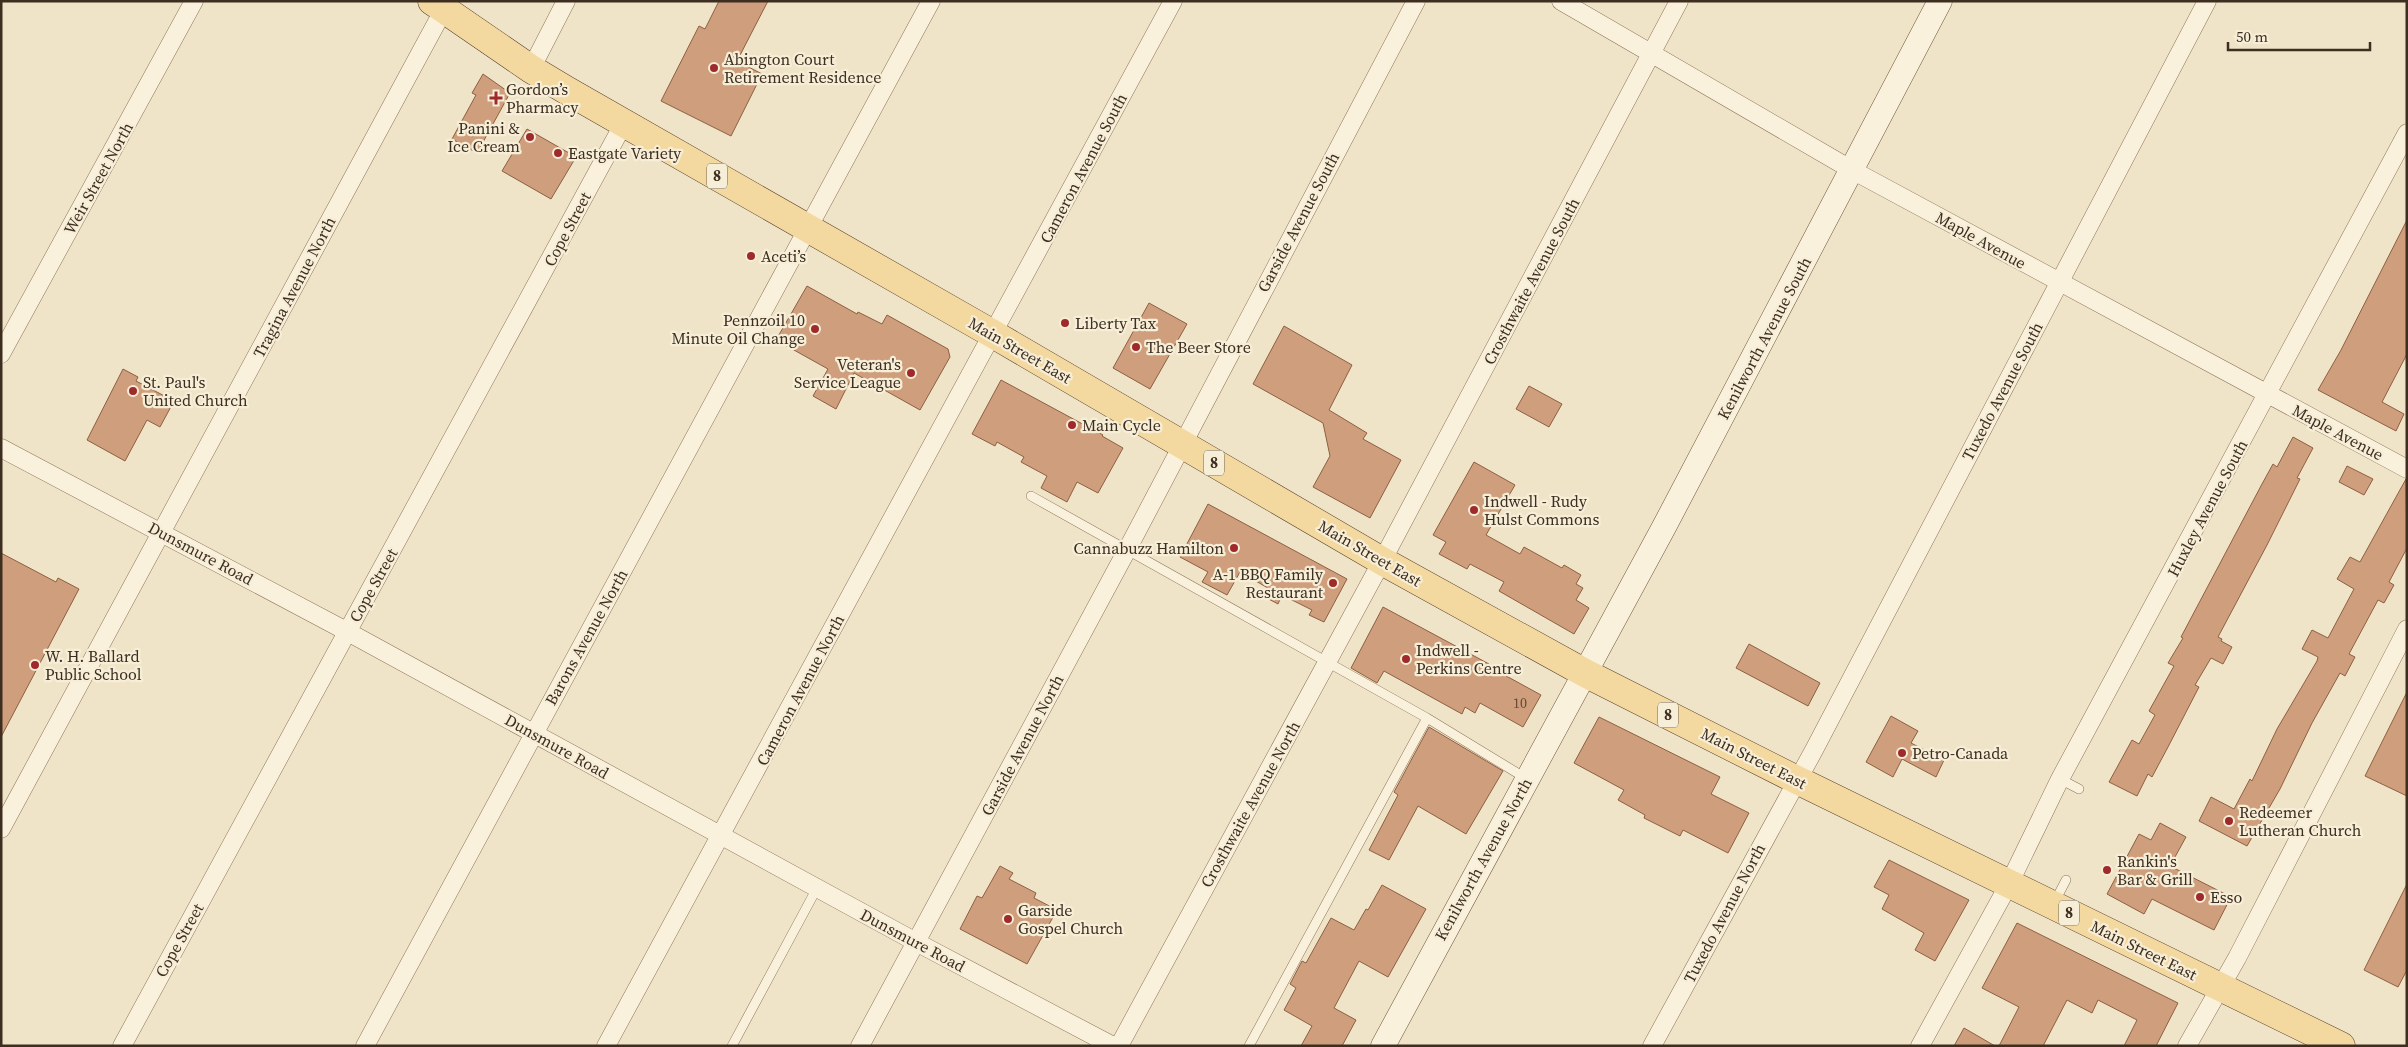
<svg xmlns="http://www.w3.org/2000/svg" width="2408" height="1047" font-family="'Source Serif 4',serif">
	<rect width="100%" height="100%" fill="#f0e4c8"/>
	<path fill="#cf9f7d" stroke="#8d5f41" d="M719,1h49l-31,60 25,13 -31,62 -70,-35 38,-75 6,3z
		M483,74l27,19 -33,60 -25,-14 24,-44 -4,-2z
		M527,129l49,28 -25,42 -49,-28z
		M2407,220v134l-25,48 22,12 -8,17 -78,-41 23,-40z
		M807,286l50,28 1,-2 24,12 5,-9 61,34 2,8 -30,53 -66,-37 -18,36 -23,-13 15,-27 -52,-29z
		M1149,303l38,21 -37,65 -37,-21z
		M1284,326l68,39 -23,45 38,23 -4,6 38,21 -31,58 -57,-31 17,-31 -7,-33 -70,-39z
		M123,369l15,8 -2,4 38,20 -14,26 -13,-7 -22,41 -38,-21z
		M1001,380l102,55 -1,1 21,12 -25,45 -21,-11 -10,20 -26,-14 6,-12 -26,-14 3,-5 -27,-15 -2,4 -23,-12z
		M1529,386l33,18 -13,23 -33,-18z
		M2293,437l20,11 -16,30 3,1 -33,66 -49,92 4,2 -1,2 11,6 -9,17 -12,-6 -16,27 4,2 -31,60 -16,30 -4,-3 -11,22 -28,-14 23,-42 7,4 16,-29 -6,-4 25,-45 -6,-3 15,-25 -2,-1 81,-153 11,-20 4,3z
		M1474,462l41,23 -29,50 34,19 4,-7 38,21 2,-3 17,10 -5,9 7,4 -7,12 13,8 -15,26 -75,-43 5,-9 -34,-18 -3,5 -28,-15 7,-12 -13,-7z
		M2347,466l26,13 -9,16 -25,-13z
		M2406,479l1,69 -18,34 5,3 -10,18 -6,-3 -29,54 6,3 -10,19 -5,-3 -28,50 -32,66 -33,57 -48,-25 12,-24 23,12 16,-30 2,2 25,-52 40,-68 1,-4 -16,-8 10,-19 16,8 26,-49 -17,-10 13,-22 10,5z
		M1208,504l139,75 -23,43 -15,-7 3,-5 -30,-15 -4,9 -15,-8 5,-8 -28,-16 -13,23 -25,-13 6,-10 -28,-15z
		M1,553l55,29 2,-4 21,11 -78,148z
		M1383,607l106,57 -1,2 53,29 -18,32 -43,-24 -5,10 -10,-6 -3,7 -78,-43 -7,12 -26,-15z
		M1749,644l71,39 -12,23 -72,-38z
		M2407,692v104l-42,-20z
		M1891,716l27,15 -7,12 33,17 -8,17 -34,-18 -9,18 -27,-15z
		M1599,717l121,60 -9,17 38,19 -21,40 -45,-23 -3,6 -36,-18 1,-3 -27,-15 6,-10 -50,-27z
		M1429,727l74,44 -37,63 -48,-28 -29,54 -20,-10 29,-55 -4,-3z
		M2160,823l26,14 -16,29 61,31 -17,33 -62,-31 -8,15 -37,-20 32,-60 12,6z
		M1889,860l80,40 -34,61 -20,-11 9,-17 -42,-24 7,-14 -15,-8z
		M1000,866l13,7 -4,6 27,14 -2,5 23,12 -30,54 -67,-35 17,-33 5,2z
		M2407,884v86l-9,17 -34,-17z
		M1382,885l44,24 -38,68 -29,-16 -25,47 22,12 -14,26h-41l11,-20 -28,-16 12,-22 -6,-4 12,-23 4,2 25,-45 23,12 12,-21 2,1z
		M2017,923l161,80 -22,43h-32l13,-26 -39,-20 -6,13 -25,-13 -24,46h-44l20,-39 -37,-19z
		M1964,1028l31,18h-41z"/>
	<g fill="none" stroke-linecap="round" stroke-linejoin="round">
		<g stroke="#8d765c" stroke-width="10">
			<path id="service" d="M1031,496l396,222 100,61
				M2060,779l19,10
				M2054,903l12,-23
				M732,1046l85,-158
				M1249,1046l178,-328"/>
		</g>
		<g stroke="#8d765c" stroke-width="19">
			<path id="minor" d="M1561,1l291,169 555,299
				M531,69l35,-68
				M1,354l193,-353
				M1,448l347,184 568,310 197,104
				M1,829l443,-820
				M122,1046l502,-923
				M365,1046c187,-349 380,-695 566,-1045
				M606,1046l567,-1045
				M860,1046l267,-496 289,-549
				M1119,1046l263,-485 297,-560
				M1652,1046l162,-296 393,-749
				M1920,1046l89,-162 51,-105 347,-646
				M2187,1046l50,-88 170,-329"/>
		</g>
		<g stroke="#6f573f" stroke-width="25">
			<path id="secondary" d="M1383,1046l281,-519 276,-526"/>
		</g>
		<g stroke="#5b4430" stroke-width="29">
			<path id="primary" d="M432,1l99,68 35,21 427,244 389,227 203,112 212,107 544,266"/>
		</g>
		<use href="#service" stroke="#faf1dc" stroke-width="9"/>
		<use href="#minor" stroke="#faf1dc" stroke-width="18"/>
		<use href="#secondary" stroke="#faf1dc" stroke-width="24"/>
		<use href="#primary" stroke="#f3d9a0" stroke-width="28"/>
	</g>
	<g fill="#9e2a2b" stroke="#f7eed8" stroke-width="2">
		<circle cx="714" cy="68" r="5"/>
		<path d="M493.5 90.5h5v5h5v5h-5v5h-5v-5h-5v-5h5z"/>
		<circle cx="530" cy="137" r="5"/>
		<circle cx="558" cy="153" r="5"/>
		<circle cx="751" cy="256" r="5"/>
		<circle cx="1065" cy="323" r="5"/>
		<circle cx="815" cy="329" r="5"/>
		<circle cx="1136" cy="347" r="5"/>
		<circle cx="911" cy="373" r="5"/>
		<circle cx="133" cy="391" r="5"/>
		<circle cx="1072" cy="425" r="5"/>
		<circle cx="1474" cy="510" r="5"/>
		<circle cx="1234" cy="548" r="5"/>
		<circle cx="1333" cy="583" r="5"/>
		<circle cx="1406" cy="659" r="5"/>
		<circle cx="35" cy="665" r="5"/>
		<circle cx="1902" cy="753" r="5"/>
		<circle cx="2229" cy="821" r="5"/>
		<circle cx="2107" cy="870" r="5"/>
		<circle cx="2200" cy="897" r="5"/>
		<circle cx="1008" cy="919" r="5"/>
	</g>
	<g text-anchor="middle" stroke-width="4.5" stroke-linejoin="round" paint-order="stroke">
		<g font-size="14" fill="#624a37">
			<text x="1520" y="708">10</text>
		</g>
		<g fill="#f7eed8" stroke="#756857" stroke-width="1">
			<rect x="707" y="163.5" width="20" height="25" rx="4"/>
			<rect x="1204" y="450.5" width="20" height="25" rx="4"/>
			<rect x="1658" y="702.5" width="20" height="25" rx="4"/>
			<rect x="2059" y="900.5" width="20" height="25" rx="4"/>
		</g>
		<g font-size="15" font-weight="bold" fill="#3d2e20">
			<text x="717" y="181">8</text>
			<text x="1214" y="468">8</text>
			<text x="1668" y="720">8</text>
			<text x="2069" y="918">8</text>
		</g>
		<g font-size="16" fill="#3d2e20" stroke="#f7eed8" text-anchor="start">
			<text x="724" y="65">Abington Court<tspan x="724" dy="18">Retirement Residence</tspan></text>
			<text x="506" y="95">Gordon’s<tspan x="506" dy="18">Pharmacy</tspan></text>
			<text x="520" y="134" text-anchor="end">Panini &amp;<tspan x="520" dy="18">Ice Cream</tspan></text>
			<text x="568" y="159">Eastgate Variety</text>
			<text x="761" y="262">Aceti’s</text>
			<text x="805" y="326" text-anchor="end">Pennzoil 10<tspan x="805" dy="18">Minute Oil Change</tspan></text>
			<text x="1075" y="329">Liberty Tax</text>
			<text x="1146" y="353">The Beer Store</text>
			<text x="901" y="370" text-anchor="end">Veteran's<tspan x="901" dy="18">Service League</tspan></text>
			<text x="143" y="388">St. Paul's<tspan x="143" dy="18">United Church</tspan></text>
			<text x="1082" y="431">Main Cycle</text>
			<text x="1484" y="507">Indwell - Rudy<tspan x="1484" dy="18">Hulst Commons</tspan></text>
			<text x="1224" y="554" text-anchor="end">Cannabuzz Hamilton</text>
			<text x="1323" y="580" text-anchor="end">A-1 BBQ Family<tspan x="1323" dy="18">Restaurant</tspan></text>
			<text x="1416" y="656">Indwell -<tspan x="1416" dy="18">Perkins Centre</tspan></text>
			<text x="45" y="662">W. H. Ballard<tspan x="45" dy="18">Public School</tspan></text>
			<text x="1912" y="759">Petro-Canada</text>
			<text x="2239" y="818">Redeemer<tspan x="2239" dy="18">Lutheran Church</tspan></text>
			<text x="2117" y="867">Rankin's<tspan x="2117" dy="18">Bar &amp; Grill</tspan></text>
			<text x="2210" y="903">Esso</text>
			<text x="1018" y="916">Garside<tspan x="1018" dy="18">Gospel Church</tspan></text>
		</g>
		<g font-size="16" fill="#3d2e20" stroke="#f7eed8">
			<text transform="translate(1083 168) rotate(-62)" y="6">Cameron Avenue South</text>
			<text transform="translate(98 178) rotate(-61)" y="6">Weir Street North</text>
			<text transform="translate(1298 222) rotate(-62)" y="6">Garside Avenue South</text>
			<text transform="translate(567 229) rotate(-62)" y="6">Cope Street</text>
			<text transform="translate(1981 240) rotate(29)" y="6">Maple Avenue</text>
			<text transform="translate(1531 281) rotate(-62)" y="6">Crosthwaite Avenue South</text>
			<text transform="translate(294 287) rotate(-62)" y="6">Tragina Avenue North</text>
			<text transform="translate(1764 338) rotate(-62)" y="6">Kenilworth Avenue South</text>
			<text transform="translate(1020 350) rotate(30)" y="6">Main Street East</text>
			<text transform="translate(2002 391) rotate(-62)" y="6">Tuxedo Avenue South</text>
			<text transform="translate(2338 432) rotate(28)" y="6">Maple Avenue</text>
			<text transform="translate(2207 508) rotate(-62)" y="6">Huxley Avenue South</text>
			<text transform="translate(201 553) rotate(28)" y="6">Dunsmure Road</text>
			<text transform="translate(1370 553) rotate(30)" y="6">Main Street East</text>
			<text transform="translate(373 585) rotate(-61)" y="6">Cope Street</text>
			<text transform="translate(586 637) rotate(-61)" y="6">Barons Avenue North</text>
			<text transform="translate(800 690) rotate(-62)" y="6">Cameron Avenue North</text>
			<text transform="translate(1022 745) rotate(-62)" y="6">Garside Avenue North</text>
			<text transform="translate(557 746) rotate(29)" y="6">Dunsmure Road</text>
			<text transform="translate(1754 758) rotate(27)" y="6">Main Street East</text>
			<text transform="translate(1250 804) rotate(-61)" y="6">Crosthwaite Avenue North</text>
			<text transform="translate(1483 859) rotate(-61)" y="6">Kenilworth Avenue North</text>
			<text transform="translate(1724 913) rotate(-62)" y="6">Tuxedo Avenue North</text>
			<text transform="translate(179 940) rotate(-61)" y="6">Cope Street</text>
			<text transform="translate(913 940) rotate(28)" y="6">Dunsmure Road</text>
			<text transform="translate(2144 950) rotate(26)" y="6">Main Street East</text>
		</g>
	</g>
	<rect width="2408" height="1047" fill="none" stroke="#3d2e20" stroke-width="5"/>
	<path d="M2228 42v8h142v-8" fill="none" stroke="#3d2e20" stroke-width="2.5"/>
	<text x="2236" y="42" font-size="15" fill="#3d2e20" stroke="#f7eed8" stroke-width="4" paint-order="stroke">50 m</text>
</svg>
